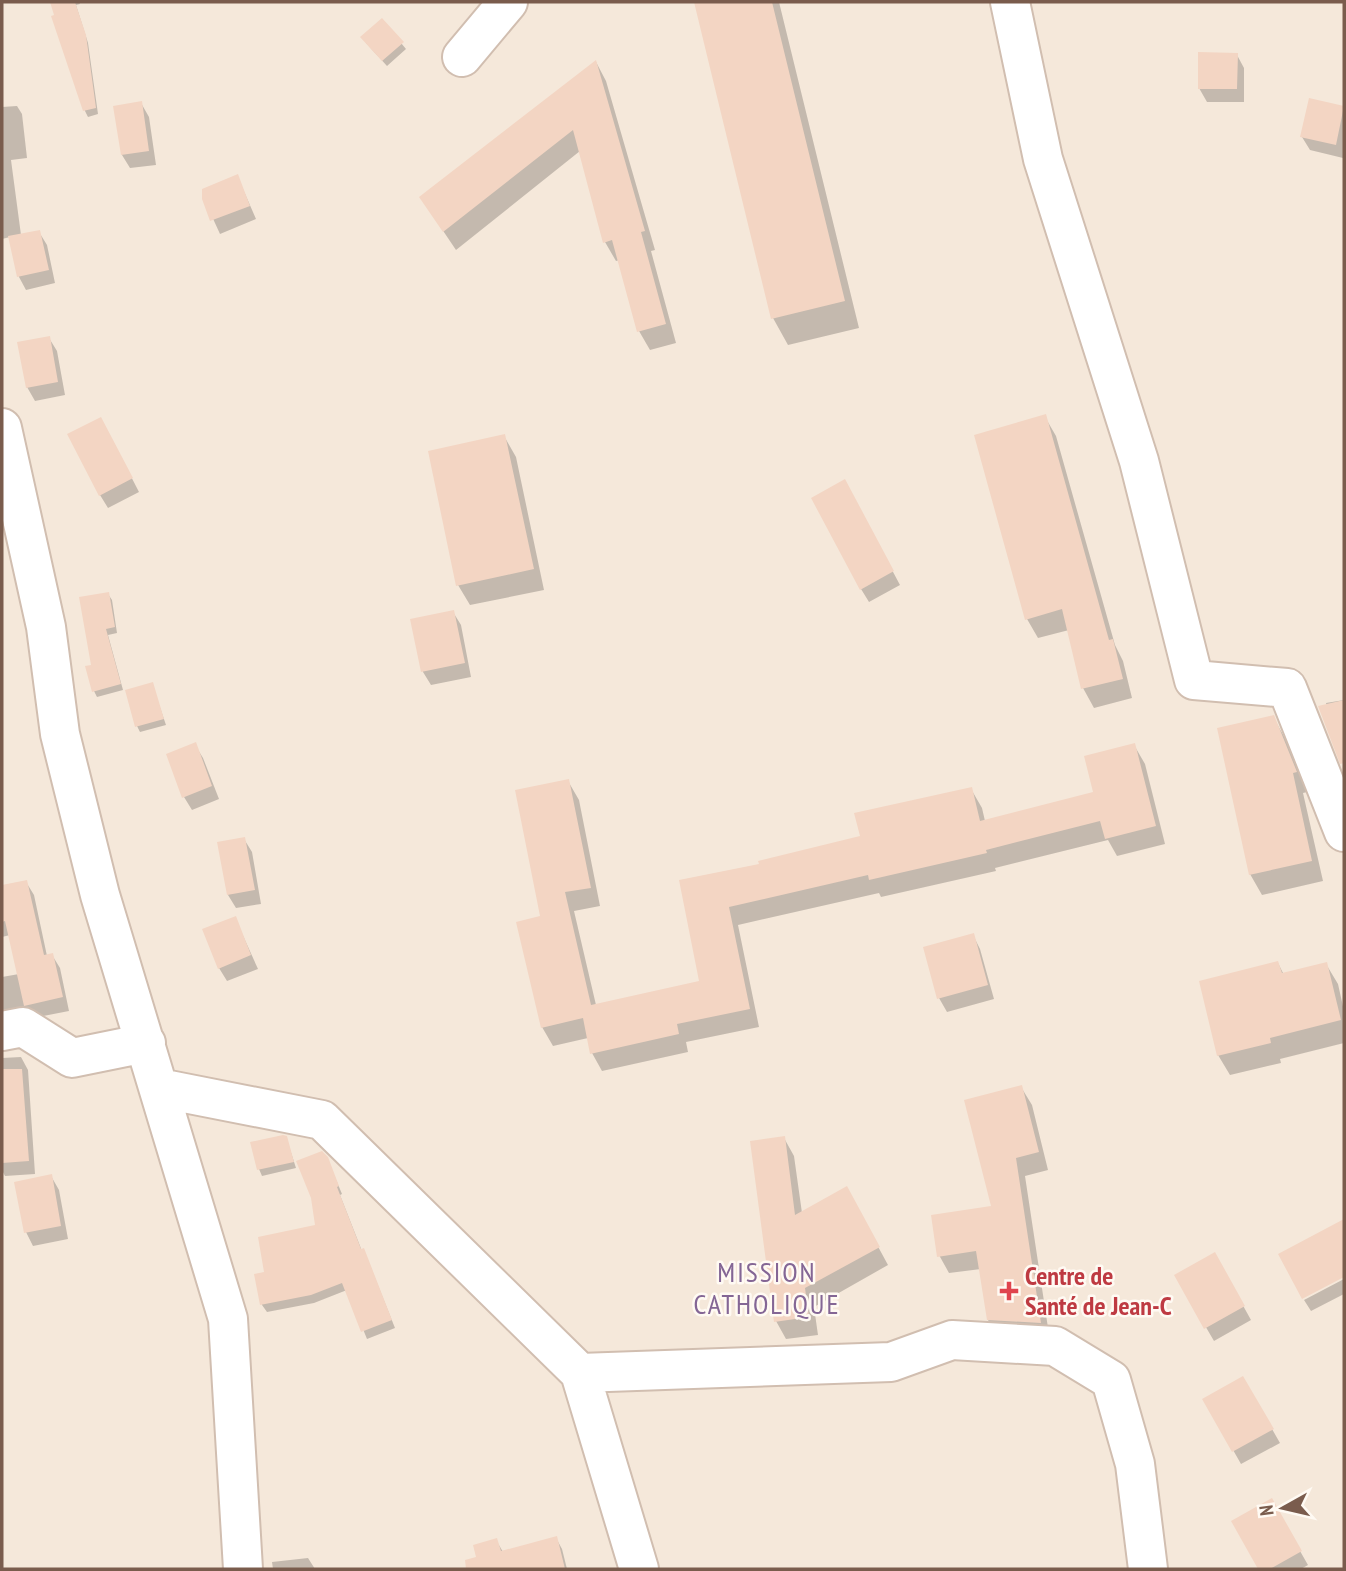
<svg xmlns="http://www.w3.org/2000/svg" width="1346" height="1571" font-family="'PT Sans Narrow',sans-serif">
	<rect width="100%" height="100%" fill="#fdf6ec"/>
	<path fill="#f5e8da" d="M2,2h1342v1567h-1342z"/>
	<path fill="#0003" d="M52,2h27l1,2 -4,1 12,38 10,71 -10,3 -3,-6 -32,-94 3,-1z
		M696,2h83l80,326 -71,17 -15,-27z
		M382,20l24,29 -19,17 -21,-23z
		M1237,55l7,13v34h-37l-8,-14z
		M596,62l10,19 49,169 -4,1 25,92 -26,7 -11,-19 -19,-71 -4,1 -11,-19 -25,-91 -124,99 -35,-52z
		M141,103l8,14 7,48 -26,3 -8,-13 -7,-48z
		M17,106l5,8 5,44 -16,2 10,75 18,-3 8,13 8,38 -29,7 -7,-13 -9,-40 -8,2v-132z
		M1344,108l-1,50 -33,-8 -8,-13z
		M239,180l17,39 -36,15 -16,-35z
		M49,338l8,13 8,44 -30,6 -8,-14z
		M1045,417l11,19 59,209 8,16 9,37 -38,10 -11,-20 -14,-58 -31,8 -11,-19z
		M108,432l31,60 -31,16 -8,-13z
		M504,436l12,21 28,133 -74,15 -12,-20z
		M852,495l48,90 -31,17 -8,-13z
		M108,594l4,6 5,33 -9,2 15,55 -26,7 -3,-6 -1,-25z
		M453,612l8,13 10,52 -40,8 -8,-13 -11,-52z
		M152,684l14,41 -26,7 -3,-6z
		M1344,700v67l-18,-64z
		M1273,717l12,21 22,54 -4,1 20,88 -61,14 -12,-21z
		M195,745l8,13 16,41 -27,11 -8,-13z
		M1134,745l11,19 20,80 -48,12 -9,-16 -113,28 1,3 -115,26 -2,-4 -141,32 21,102 -73,15 2,10 -86,19 -10,-18 -4,-15 -35,8 -11,-19v-109l26,-137 11,19 21,106 -26,5 22,94 105,-23 -20,-100 80,-17 101,-27 109,-49 11,19 3,13 110,-27z
		M244,839l8,13 9,52 -25,4 -8,-13z
		M26,882l8,13 13,61 5,-1 8,13 9,43 -67,13v-47l17,-3 -9,-39 -8,2v-50z
		M235,918l23,51 -31,12 -8,-13z
		M973,935l7,14 14,50 -47,13 -8,-14z
		M1278,963l6,12 42,-11 12,20 6,27v32l-64,16 1,4 -51,12 -12,-20z
		M21,1057l7,13 7,104 -30,2 -3,-6v-112z
		M1021,1087l11,18 16,65 -23,6 25,165 -51,-3 -11,-18 -7,-51 -32,4 -10,-18 54,-47z
		M286,1137l10,31 -34,8 -3,-7z
		M784,1138l10,18 8,57 54,-7 32,59 -74,42 4,28 -32,4 -10,-18z
		M327,1158l15,36 -2,1 22,56 5,7 28,70 -28,11 -20,-49 -33,13 -47,9 -5,-7 -6,-30 10,-2 51,-46z
		M51,1176l8,14 9,49 -35,7 -7,-14z
		M1215,1255l36,65 -37,21 -38,-65z
		M1344,1279v15l-33,17 -7,-11z
		M1243,1378l37,65 -39,21 -37,-65z
		M1271,1500l37,65 -7,4h-41l-27,-48z
		M556,1538l6,11 5,20h-86l-6,-23 21,-6 7,12z
		M308,1558l7,11h-42l-1,-7z"/>
	<path fill="#f3d5c3" d="M50,2h25l11,33 10,73 -13,3 -32,-95 3,-1z
		M694,2h78l73,299 -74,18z
		M382,18l22,24 -22,19 -22,-24z
		M1198,52l40,1 -1,36h-39z
		M596,60l49,171 -4,1 25,92 -29,8 -25,-92 -9,3 -30,-113 -130,102 -24,-35z
		M1309,98l35,8 -8,39 -36,-8z
		M142,101l7,50 -28,4 -8,-49z
		M238,174l12,32 -40,15 -8,-22v-10z
		M40,230l9,40 -32,7 -9,-41z
		M50,336l8,46 -32,6 -9,-46z
		M1046,414l63,226 4,-1 10,40 -42,10 -19,-80 -37,11 -51,-185z
		M101,417l32,61 -34,18 -32,-62z
		M505,434l29,135 -78,17 -28,-135z
		M845,479l49,92 -34,19 -49,-92z
		M109,592l6,35 -9,2 15,55 -29,8 -7,-26 6,-1 -12,-68z
		M454,610l11,53 -44,9 -11,-53z
		M153,682l11,37 -29,8 -10,-37z
		M1344,700v63l-4,1 -22,-58z
		M1274,715l23,57 -4,1 19,88 -63,14 -32,-147z
		M196,742l16,44 -30,12 -16,-44z
		M1135,743l21,83 -51,13 -5,-18 -114,29 1,3 -118,27 -1,-5 -139,32 21,102 -73,15 2,10 -89,20 -7,-36 -42,10 -25,-106 24,-6 -25,-126 54,-11 22,109 -26,4 26,113 108,-24 -20,-101 80,-16 -1,-3 102,-25 -6,-23 118,-26 8,34 113,-29 -9,-36z
		M245,837l10,53 -28,5 -10,-53z
		M27,880l17,75 9,-2 10,44 -39,9 -19,-85 -3,1v-37z
		M236,916l15,39 -33,14 -16,-40z
		M974,933l14,52 -51,14 -14,-52z
		M1278,961l4,12 45,-11 14,58 -71,18 1,5 -54,13 -18,-75z
		M2,1069h20l7,92 -27,2z
		M1022,1085l17,67 -23,6 25,165 -54,-3 -11,-69 -39,6 -6,-42 60,-9 -27,-106z
		M283,1135l4,1 7,26 -37,8 -7,-28z
		M785,1136l10,79 52,-29 33,61 -75,41 4,29 -35,5 -24,-181z
		M322,1151l6,6 11,29 -2,1 24,62 3,-1 28,72 -31,12 -19,-49 -31,12 -51,10 -6,-31 10,-2 -6,-35 57,-12 -4,-27 -15,-37z
		M52,1174l9,52 -37,7 -10,-51z
		M1344,1219v58l-42,22 -24,-45z
		M1215,1252l30,54 -41,23 -30,-54z
		M1243,1376l31,53 -42,23 -30,-53z
		M1272,1498l30,53 -32,18h-12l-27,-48z
		M557,1536l8,33h-99l-1,-9 11,-3 -3,-12 24,-7 4,13z"/>
	<g fill="none" stroke-linecap="round" stroke-linejoin="round">
		<g stroke="#d1beb0" stroke-width="42">
			<path id="minor" d="M1010,2l33,157 96,302 55,219 93,8 57,144
				M462,57l46,-55
				M2,428l44,199 14,107 40,161 128,424 15,250
				M2,1031l21,-4 49,31 74,-15
				M159,1088l163,32 258,253 311,-11 61,-22 103,6 56,34 24,84 13,105
				M580,1373l59,196"/>
		</g>
		<use href="#minor" stroke="#fff" stroke-width="38"/>
	</g>
	<path fill="#e0444e" stroke="#fffaf3" stroke-width="2.5" d="M1005.5 1280.5h7v7h7v7h-7v7h-7v-7h-7v-7h7z"/>
	<g text-anchor="middle" stroke-width="5" stroke-linejoin="round" paint-order="stroke">
		<g font-size="26" font-weight="bold" fill="#be3a42" stroke="#fffaf3" text-anchor="start">
			<text x="1025" y="1285">Centre de<tspan x="1025" dy="30">Santé de Jean-C</tspan></text>
		</g>
		<g font-size="28" letter-spacing="2" fill="#846695" stroke="#fffaf3">
			<text x="767" y="1282">MISSION<tspan x="767" dy="32">CATHOLIQUE</tspan></text>
		</g>
	</g>
	<rect width="1346" height="1571" fill="none" stroke="#7a5c4d" stroke-width="7"/>
	<g transform="translate(1283 1508) rotate(262)" stroke="#fffaf3" stroke-width="5" paint-order="stroke">
	<path d="M0-5L12 26L0 18L-12 26Z" fill="#7a5c4d"/>
	<text y="-10" font-size="19" font-weight="bold" text-anchor="middle" fill="#7a5c4d">N</text>
	</g>
</svg>
